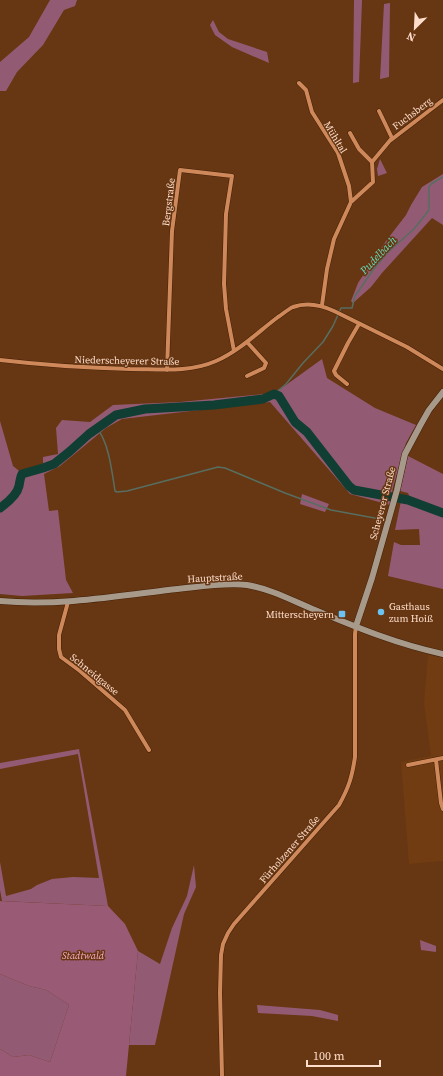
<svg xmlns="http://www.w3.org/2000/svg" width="443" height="1076" font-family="'Source Serif 4',serif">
	<rect width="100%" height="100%" fill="#673612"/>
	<path fill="#723c12" d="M428,655l15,3v203l-34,3 -8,-102 30,-6 -7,-53z"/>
	<path fill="#935b73" d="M50,0h27l-2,6 -11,4 -21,35 -26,27 -11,19h-6v-29l29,-25z
		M354,0h8l-3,82 -6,1z
		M390,3l-1,74 -9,2 4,-75z
		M213,20l6,12 9,7 39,13 2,11 -37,-16 -17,-12 -5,-10z
		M380,159l7,14 -9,3 -1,-7z
		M443,174v51l-11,-7 -50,55 -11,14 -18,16 -2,-2 7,-18 28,-42 20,-26 5,-10 11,-18z
		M322,359l5,19 48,30 41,17 -10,18 -13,44 -3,18 -40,-11 -80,-92 -148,17 -16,9 -46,38 -16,8 5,37 9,-1 8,70 7,13 -51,3 -22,-2v-173l13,45 10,8 20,-5v-12l15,-3 -2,-26 6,-8 28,2 23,-17 67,-3 95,-9z
		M408,456l35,18v35l-33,-11 -2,-5 -8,-2z
		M302,494l27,10 -4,8 -25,-8z
		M401,501l42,14v74l-55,-13 6,-34 7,3h19l-1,-16 -24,1z
		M79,749l29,157 -106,-5 -2,-11v-28l6,34 25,-7 6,-4 15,-6 21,-2 26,1 -21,-124 -78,15v-6z
		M194,865l2,22 -12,27 -29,131h-26l9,-94 22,13 12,-36 15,-32z
		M420,940l16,6v6l-15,-2z
		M0,974l29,12 17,4 23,15 -19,57 -21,-7 -16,2 -13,-8z
		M257,1005l63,5 18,5v6l-26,-5 -54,-3z"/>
	<path fill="#985a74" d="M0,901l108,5 17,18 13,27 -12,125h-126v-27l13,8 16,-2 21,7 19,-57 -23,-15 -17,-4 -29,-12z"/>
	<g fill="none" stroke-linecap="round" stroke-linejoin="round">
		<path stroke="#576e61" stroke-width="1.5" d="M274,394l12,-10 17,-21 20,-21 10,-16 8,-18h11l3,-12 18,-26 15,-18 26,-23 15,-19v-23l2,-3 12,-7
			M97,428c12,15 15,44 18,63l2,1 10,-1 91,-24 7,1 60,25 46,17 49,9"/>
		<path stroke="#103e33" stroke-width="9" d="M0,508c7,-5 17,-13 19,-22 1,-5 1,-8 3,-12l21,-6 11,-4 15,-12 20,-18 27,-19 29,-6 69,-4 49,-6 11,-5 5,2 16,26 12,10 42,54 5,4 54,10 35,13"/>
		<g stroke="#432108" stroke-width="5">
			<path id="street" d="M299,83l7,7 6,22 26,41 11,33 2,16
				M391,140l52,-40
				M372,162l20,-24 -13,-27
				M322,305l5,-36 7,-30 17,-37 22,-20 -1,-20 -13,-13 -9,-16
				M0,360c43,5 86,8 130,9 29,0 59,4 86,-8 23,-10 42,-29 62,-44 5,-3 10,-8 15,-10 14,-5 28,-2 41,4l73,36 36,22
				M167,370l5,-139 8,-61 52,6 -6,38 -2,70 2,25 8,42
				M247,376l17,-8 2,-5 -19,-21
				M347,384l-11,-9 -2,-4 14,-28 11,-19
				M68,602l-9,33v14l2,8 19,14 45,39 24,40
				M436,760l5,43 2,6
				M408,765l35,-7
				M222,1076l-2,-83 1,-38 2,-11 5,-11 6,-9 105,-119c10,-18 13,-28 16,-48v-123l1,-8"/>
		</g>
		<g stroke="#432108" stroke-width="7">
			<path id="secondary" d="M0,601c57,5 112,-4 168,-11 25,-2 54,-8 79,-5 24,4 46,16 68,25 43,18 82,34 128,44
				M356,626l16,-48 25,-88 8,-36 16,-30 8,-14 14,-18"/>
		</g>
		<use href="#street" stroke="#ce885a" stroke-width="4"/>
		<use href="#secondary" stroke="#a79a8b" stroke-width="6"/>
	</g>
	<g fill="#6bc3f2" stroke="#673612" stroke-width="1.5">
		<circle cx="381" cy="612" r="4"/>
		<rect x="338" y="610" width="8" height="8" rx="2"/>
	</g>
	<g text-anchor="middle" stroke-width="3" stroke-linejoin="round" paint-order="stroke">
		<g font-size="10" fill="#fddecc" stroke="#673612">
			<text transform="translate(412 113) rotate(-37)" y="4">Fuchsberg</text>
			<text transform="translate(336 137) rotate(59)" y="4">Mühltal</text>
			<text transform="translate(168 202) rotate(-83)" y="4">Bergstraße</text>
			<text transform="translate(127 360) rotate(1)" y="4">Niederscheyerer Straße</text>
			<text transform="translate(382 503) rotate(-75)" y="4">Scheyerer Straße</text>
			<text transform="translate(215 577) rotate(-3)" y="4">Hauptstraße</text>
			<text transform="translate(95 674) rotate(39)" y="4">Schneidgasse</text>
			<text transform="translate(289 849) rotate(-49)" y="4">Fürholzener Straße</text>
		</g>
		<g font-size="10" fill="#fddecc" stroke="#673612" text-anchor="start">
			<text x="389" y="610">Gasthaus<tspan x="389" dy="12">zum Hoiß</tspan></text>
			<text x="334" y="618" text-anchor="end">Mitterscheyern</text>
		</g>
		<g font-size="10" font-style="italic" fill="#f8adcb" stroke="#673612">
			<text x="83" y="959">Stadtwald</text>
		</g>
		<g font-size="11" font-style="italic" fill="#64ddbd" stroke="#673612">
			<text transform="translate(378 255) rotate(-47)" y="4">Pudelbach</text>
		</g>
	</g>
	<g transform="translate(415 28) rotate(204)" stroke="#673612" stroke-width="3" paint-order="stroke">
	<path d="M0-3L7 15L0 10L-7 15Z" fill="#fddecc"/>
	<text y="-6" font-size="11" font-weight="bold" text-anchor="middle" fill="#fddecc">N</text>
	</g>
	<path d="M307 1060v6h73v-6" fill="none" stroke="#fddecc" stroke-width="2"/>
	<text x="313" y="1060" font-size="12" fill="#fddecc" stroke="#673612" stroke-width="3" paint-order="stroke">100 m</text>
</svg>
